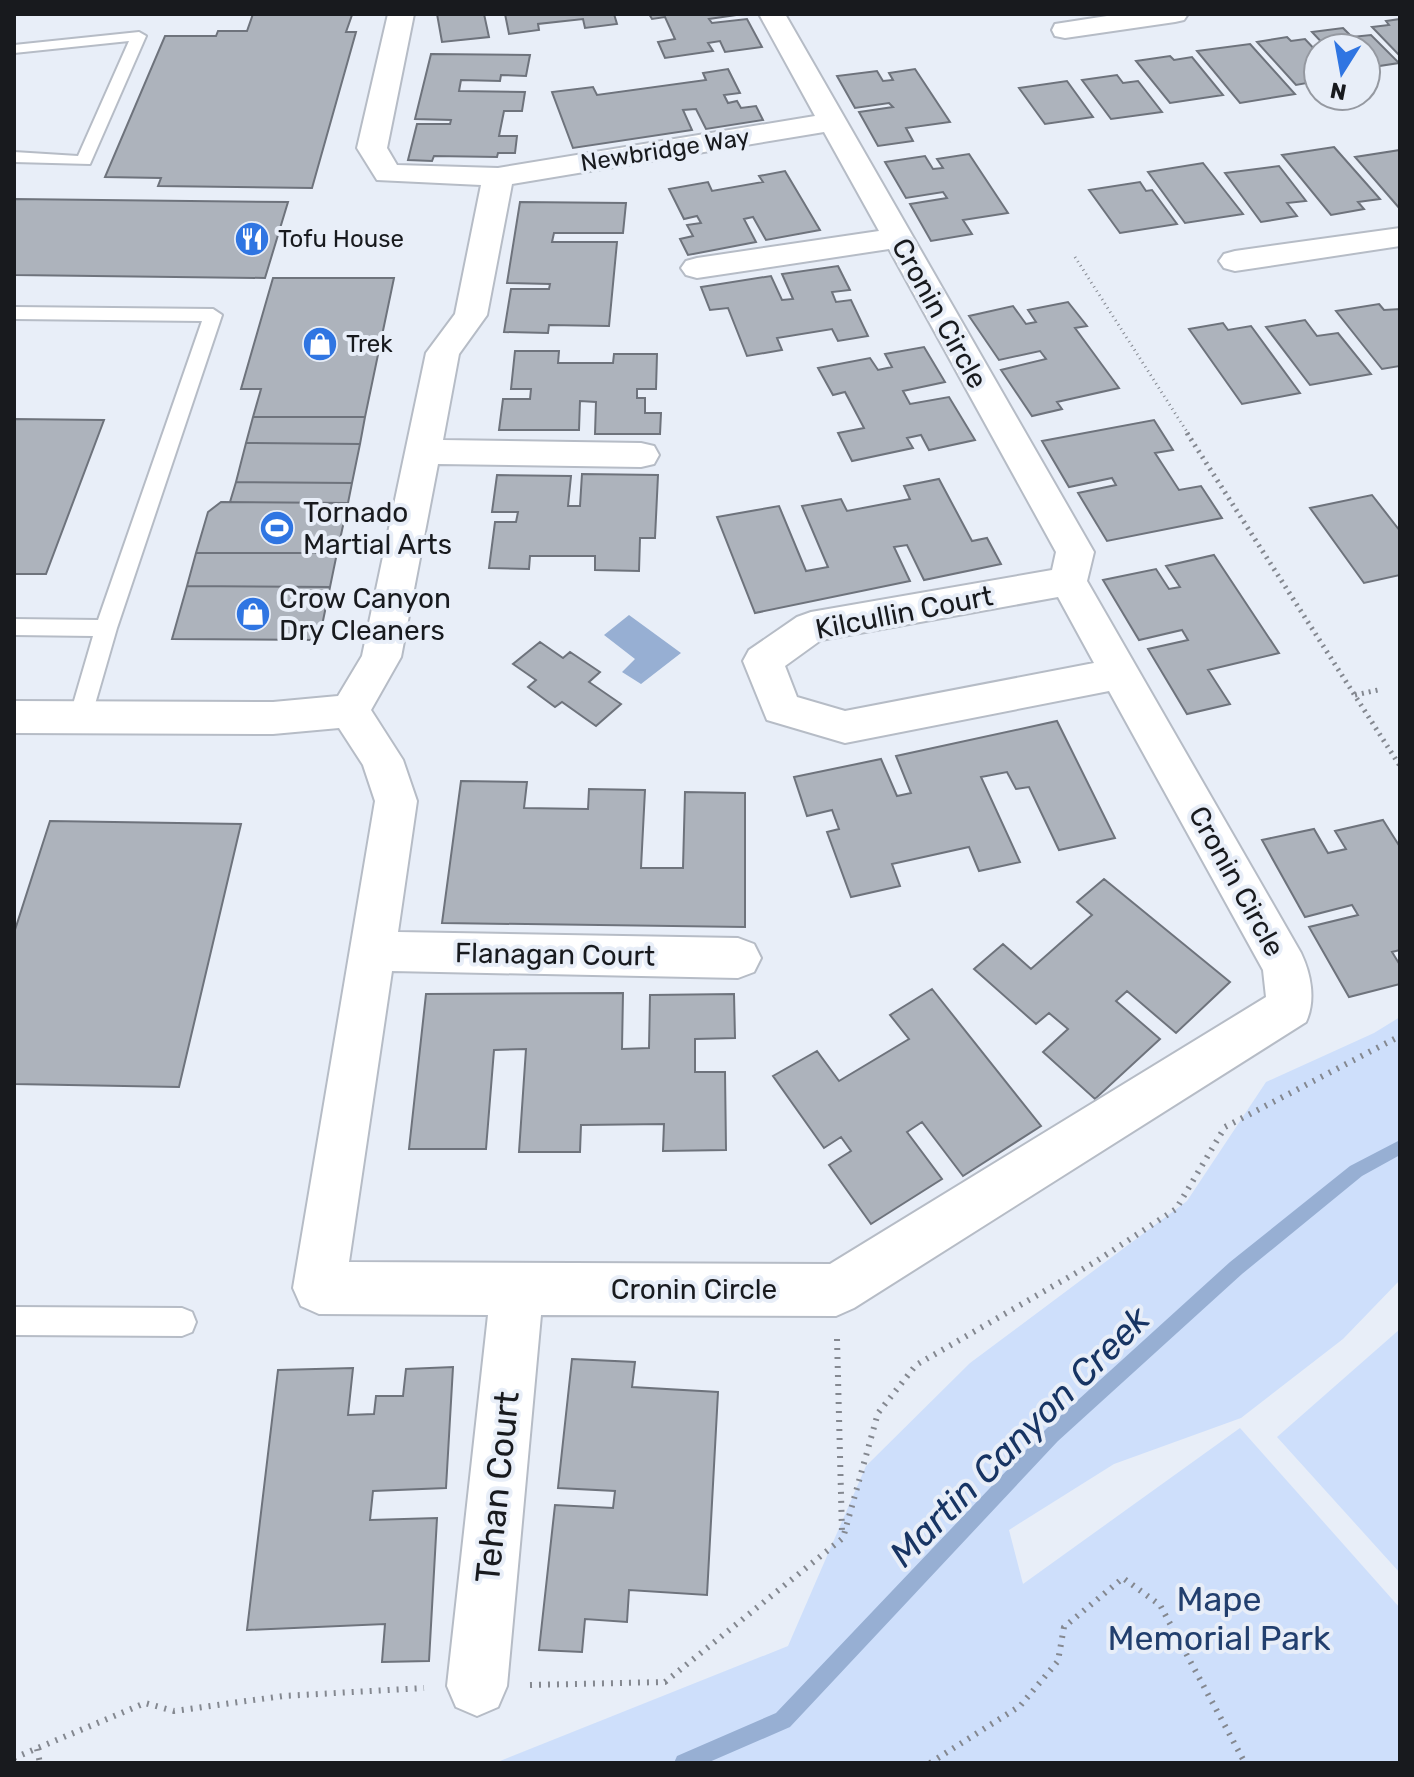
<svg xmlns="http://www.w3.org/2000/svg" width="1414" height="1777" font-family="Rubik,sans-serif">
	<rect width="100%" height="100%" fill="#e8eef8"/>
	<path fill="#cedffb" d="M1400,1017v263l-57,59 -102,79 -127,46 -105,66 14,54 217,-156 160,180v155h-944l44,-2 288,-115 78,-180 104,-103 217,-162 79,-119 108,-49z
		M1400,1329v244l-123,-136z"/>
	<path fill="#97afd3" d="M629,615l52,38 -40,31 -19,-12 13,-13 -31,-24z"/>
	<g fill="none" stroke-linecap="round" stroke-linejoin="round">
		<path fill="#97afd3" fill-rule="evenodd" d="M1400,1140v15l-38,21 -120,98 -184,167 -268,286 -83,36h-33l3,-7 99,-43 270,-284 184,-167 120,-96z"/>
	</g>
	<path fill="#adb3bc" stroke="#6e737c" stroke-width="2" d="M253,14l99,1 -6,17h10l-44,156 -154,-2 3,-8 -56,-1 60,-141h51l2,-5h29z
		M437,14h47l5,23 -47,5z
		M505,14h109l3,10 -32,4 -2,-9 -45,5 1,6 -30,4z
		M649,14h94l-34,5 3,4 35,-4 15,28 -37,5 -5,-11 -12,2 5,8 -48,7 -7,-16 17,-3 -10,-22 -13,2z
		M1400,19v37l-28,-29 17,-2 -3,-4z
		M1343,28l9,9 19,-2 28,28 -33,5v-20h-39l-15,-16z
		M1287,37l4,4 14,-2 13,14v28l-22,4 -39,-43z
		M1250,44l45,50 -55,9 -43,-52z
		M431,54l99,1 -4,21 -25,-1 -1,6 -39,-1 -2,11 66,1 -3,19h-18l-5,25h18l-2,17h-17l-1,4 -63,-1 -2,5 -24,-1 9,-36h33l1,-4 -36,-1z
		M1170,56l4,4 18,-3 31,38 -53,8 -34,-42z
		M728,69l12,24 -16,2 4,8 9,-2 4,7 15,-2 7,14 -57,9 -10,-20 -13,1 9,20 -119,18 -21,-56 41,-5 4,8 109,-15 -3,-7z
		M915,69l35,53 -44,6 7,13 -35,5 -19,-34 34,-5 -4,-4 -34,5 -18,-32 40,-5 6,10 10,-1 -4,-7z
		M1117,75l6,8 15,-2 24,31 -51,7 -29,-39z
		M1067,81l26,36 -48,7 -26,-36z
		M1334,147l46,52 -22,3 6,7 -33,6 -49,-60z
		M1400,150v59l-45,-52z
		M969,154l39,59 -45,7 9,14 -41,7 -21,-37 37,-6 -4,-6 -37,6 -21,-36 40,-6 8,13 10,-1 -6,-9z
		M1203,163l40,51 -58,9 -37,-51z
		M1279,166l27,35 -19,2 10,13 -36,6 -36,-49z
		M785,171l35,59 -54,10 -13,-23 -9,2 12,23 -68,13 -8,-16 13,-3 -6,-11 14,-2 -4,-7 -13,3 -15,-30 39,-7 4,9 51,-9 -4,-6z
		M1140,182l6,9 6,-1 25,34 -57,9 -31,-43z
		M14,199l274,3 -23,76 -251,-3z
		M520,202l106,1 -3,30h-69l-2,9h65l-8,84 -60,-1 -1,8 -44,-1 7,-43h38l1,-5 -43,-1z
		M838,266l12,24 -18,2 4,10 15,-2 17,36 -30,5 -6,-12 -55,9 5,12 -35,6 -19,-48 -18,2 -9,-23 70,-11 11,24 11,-1 -11,-25z
		M273,278h121l-29,139h-112l8,-28h-20z
		M1068,302l19,24 -12,2 44,60 -62,14 5,7 -30,7 -31,-46 45,-11 -6,-8 -41,9 -30,-44 44,-10 13,18 10,-2 -8,-12z
		M1379,304l5,6 16,-1v57l-18,3 -46,-58z
		M1305,320l12,16 21,-3 33,41 -61,11 -44,-58z
		M1223,323l5,7 23,-4 49,67 -58,11 -53,-75z
		M924,347l21,35 -42,9 7,13 39,-7 26,43 -46,10 -8,-15 -14,3 6,10 -61,13 -14,-28 26,-5 -19,-36 -12,3 -15,-27 52,-10 8,12 14,-3 -7,-13z
		M515,351h44l-1,12h55l1,-9h43l-1,35h-19v9h8v15h16l-1,21h-65l1,-32 -16,-1 -1,29h-80l4,-31h27l1,-10h-20z
		M253,417h112l-5,27 -114,-1z
		M14,419l90,1 -58,154h-32z
		M1154,420l19,30 -18,3 24,37 22,-4 21,32 -115,23 -29,-48 38,-8 -4,-7 -43,9 -27,-46z
		M246,443l114,1 -8,39 -116,-1z
		M582,474l76,1 -3,63h-15l-1,33 -44,-1v-14h-65l-1,13 -40,-1 6,-46h21l2,-10h-26l5,-37 74,1 -3,30h12z
		M939,479l33,62 15,-3 14,26 -77,16 -17,-35 -13,2 16,34 -155,32 -38,-96 62,-11 27,65 22,-4 -26,-61 39,-7 6,12 63,-12 -6,-13z
		M236,482l116,1 -4,20 -118,-1z
		M1372,495l28,36v44l-36,8 -54,-75z
		M221,502l127,1 -11,50h-141l12,-41z
		M196,553h141l-7,34 -143,-1z
		M1214,555l65,98 -71,17 22,34 -43,10 -39,-65 40,-9 -6,-10 -43,10 -36,-60 53,-11 13,20 11,-2 -14,-21z
		M187,586l143,1 -11,53 -147,-1z
		M540,642l23,16 7,-6 30,20 -11,10 32,22 -25,22 -34,-24 -7,5 -27,-20 8,-7 -23,-16z
		M1057,721l58,117 -56,12 -30,-63 -13,2 -9,-17 -26,5 39,85 -41,9 -10,-24 -77,17 8,22 -49,11 -24,-65 12,-3 -7,-19 -25,6 -13,-39 87,-18 16,37 14,-3 -15,-37z
		M461,781l66,1 -3,26 64,1 1,-20 56,1 -4,78h42l2,-76 60,1v134l-303,-4z
		M1383,820l17,27v103l-8,2 8,13v19l-51,13 -40,-70 49,-12 -6,-10 -47,12 -43,-77 52,-11 14,24 18,-4 -11,-18z
		M50,821l191,3 -62,263 -165,-3v-151z
		M1104,879l126,103 -54,51 -49,-42 -11,10 44,38 -65,60 -52,-47 25,-23 -19,-16 -13,11 -62,-55 29,-25 28,25 61,-54 -15,-13z
		M932,989l109,137 -78,50 -41,-54 -15,10 35,47 -71,45 -42,-59 22,-14 -10,-14 -17,11 -51,-72 44,-25 22,30 70,-42 -19,-24z
		M623,993l-1,56 27,-1 1,-53 84,-1 1,44 -40,1v33h30l1,78 -63,1 1,-27 -83,1 -1,27h-61l7,-103 -32,1 -8,99h-77l17,-155z
		M572,1359l63,3 -3,25 86,5 -11,203 -78,-5 -2,32 -42,-3 -3,33 -43,-2 16,-145 58,3 2,-17 -57,-3z
		M453,1367l-7,121 -73,3 -3,29 67,-2 -8,143 -47,1 3,-38 -138,6 31,-260 75,-2 -5,47 26,-1 2,-18h27l3,-27z"/>
	<g fill="none" stroke-linecap="round" stroke-linejoin="round">
		<g stroke="#b6bcc6" stroke-width="4">
			<path id="service" d="M139,32l7,4 -56,128 -76,-2v-10l64,4 51,-115 -115,12v-8z
				M14,307l199,2 9,6 -105,313 -26,90 -3,6 -8,3 -8,-3 -3,-6 24,-82 -79,-1v-16l84,1 104,-299 -188,-2z
				M14,1307l168,1 10,4 4,10 -4,10 -10,4 -168,-1z"/>
		</g>
		<g stroke="#b6bcc6" stroke-width="4">
			<path id="minor" d="M388,14h26l-27,134 10,17 101,3 317,-52 -56,-102h26l309,538 -7,29 214,372c10,21 15,47 5,69l-452,286 -18,8 -295,-1 -34,371 -9,21 -21,9 -21,-9 -9,-21 41,-371 -169,-1 -18,-8 -8,-18 82,-487 -12,-36 -24,-37 -66,6 -259,-1v-32l259,1 65,-6 24,-40 64,-303 29,-39 26,-129 -104,-5 -20,-32zM824,132l55,99 -182,27 -11,3 -5,7 5,7 11,3 192,-29 167,303 -4,18 -241,42 -14,5 -48,33 -6,11 24,59 78,23 264,-52 154,279 3,27 -436,267 -481,-2 43,-291 346,7 16,-6 7,-14 -7,-14 -16,-6 -340,-6 19,-131 -14,-41 -32,-50 30,-53 37,-193 203,3 13,-3 5,-9 -5,-9 -13,-3 -198,-3 16,-86 28,-39 25,-131zM1058,597l36,66 -249,48 -48,-14 -12,-31 36,-26z
				M1120,14h68l-4,6 -9,2 -110,16 -10,-2 -3,-6 3,-6z
				M1400,228v18l-165,25 -11,-3 -5,-7 5,-7 11,-3z"/>
		</g>
		<path stroke="#848890" stroke-width="3" stroke-dasharray="1 4" stroke-linecap="butt" d="M1075,257l114,178"/>
		<path stroke="#848890" stroke-width="5" stroke-dasharray="2 5" stroke-linecap="butt" d="M1187,433l213,333
			M1355,695l23,-5"/>
		<path stroke="#848890" stroke-width="6" stroke-dasharray="2 7" stroke-linecap="butt" d="M837,1339l5,194
			M530,1685l135,-3 178,-144 35,-125 38,-48 179,-103 81,-53 49,-82 175,-91
			M37,1749l3,14
			M14,1758l131,-55 29,8 109,-15 141,-8
			M930,1763l90,-57 38,-45 6,-34 59,-49 37,27 85,158"/>
		<use href="#service" fill="#fff" fill-rule="evenodd"/>
		<use href="#minor" fill="#fff" fill-rule="evenodd"/>
	</g>
	<defs>
		<g id="restaurant-disc" transform="scale(1.8)"><circle r="9.5" fill="#2f75e2" stroke="#e8eef8"/><path d="M-5-6h1v4h1v-4h1v4h1v-4h1v5L-1.5 .5V6h-2V.5L-5-1ZM5-6V6H3V1.5H1.5Q1.5-4 5-6Z" fill="#fff"/></g>
		<g id="shop-disc" transform="scale(1.8)"><circle r="9.5" fill="#2f75e2" stroke="#e8eef8"/><path d="M-5-2.5h2.3a2.7 3.5 0 0 1 5.4 0H5L5.5 6h-11ZM-1.5-2.5h3a1.5 2.3 0 0 0-3 0Z" fill="#fff"/></g>
		<g id="stadium-disc" transform="scale(1.8)"><circle r="9.5" fill="#2f75e2" stroke="#e8eef8"/><path d="M0-5a6.5 5 0 1 0 0 10a6.5 5 0 1 0 0-10ZM-3.5-1.8h7v3.6h-7Z" fill="#fff"/></g>
	</defs>
	<g fill-rule="evenodd">
		<use href="#restaurant-disc" x="252" y="239"/>
		<use href="#shop-disc" x="320" y="344"/>
		<use href="#stadium-disc" x="277" y="528"/>
		<use href="#shop-disc" x="253" y="614"/>
	</g>
	<g text-anchor="middle" stroke-width="8" stroke-linejoin="round" paint-order="stroke">
		<g font-size="24" fill="#181a1e" stroke="#e8eef8">
			<text transform="translate(665 150) rotate(-9)" y="8">Newbridge Way</text>
		</g>
		<g font-size="24" fill="#181a1e" stroke="#e8eef8" text-anchor="start">
			<text x="278" y="247">Tofu House</text>
			<text x="346" y="352">Trek</text>
		</g>
		<g font-size="28" fill="#181a1e" stroke="#e8eef8">
			<text transform="translate(940 313) rotate(61)" y="10">Cronin Circle</text>
			<text transform="translate(904 612) rotate(-11)" y="10">Kilcullin Court</text>
			<text transform="translate(1237 881) rotate(61)" y="10">Cronin Circle</text>
			<text transform="translate(555 954) rotate(1)" y="10">Flanagan Court</text>
			<text x="694" y="1299">Cronin Circle</text>
		</g>
		<g font-size="28" fill="#181a1e" stroke="#e8eef8" text-anchor="start">
			<text x="303" y="522">Tornado<tspan x="303" dy="32">Martial Arts</tspan></text>
			<text x="279" y="608">Crow Canyon<tspan x="279" dy="32">Dry Cleaners</tspan></text>
		</g>
		<g font-size="34" fill="#181a1e" stroke="#e8eef8">
			<text transform="translate(497 1487) rotate(-84)" y="12">Tehan Court</text>
		</g>
		<g font-size="34" fill="#223f6e" stroke="#e8eef8">
			<text x="1219" y="1611">Mape<tspan x="1219" dy="39">Memorial Park</tspan></text>
		</g>
		<g font-size="36" font-style="italic" fill="#173463" stroke="#e8eef8">
			<text transform="translate(1019 1436) rotate(-45)" y="13">Martin Canyon Creek</text>
		</g>
	</g>
	<rect width="1414" height="1777" fill="none" stroke="#181a1e" stroke-width="32"/>
	<g transform="translate(1342 72) rotate(191)"><circle r="38" fill="#e8eef8" stroke="#9599a1" stroke-width="2"/>
	<path d="M0-6L14 30L0 20L-14 30Z" fill="#2f75e2"/>
	<text y="-12" font-size="22" font-weight="bold" text-anchor="middle" fill="#181a1e">N</text>
	</g>
</svg>
